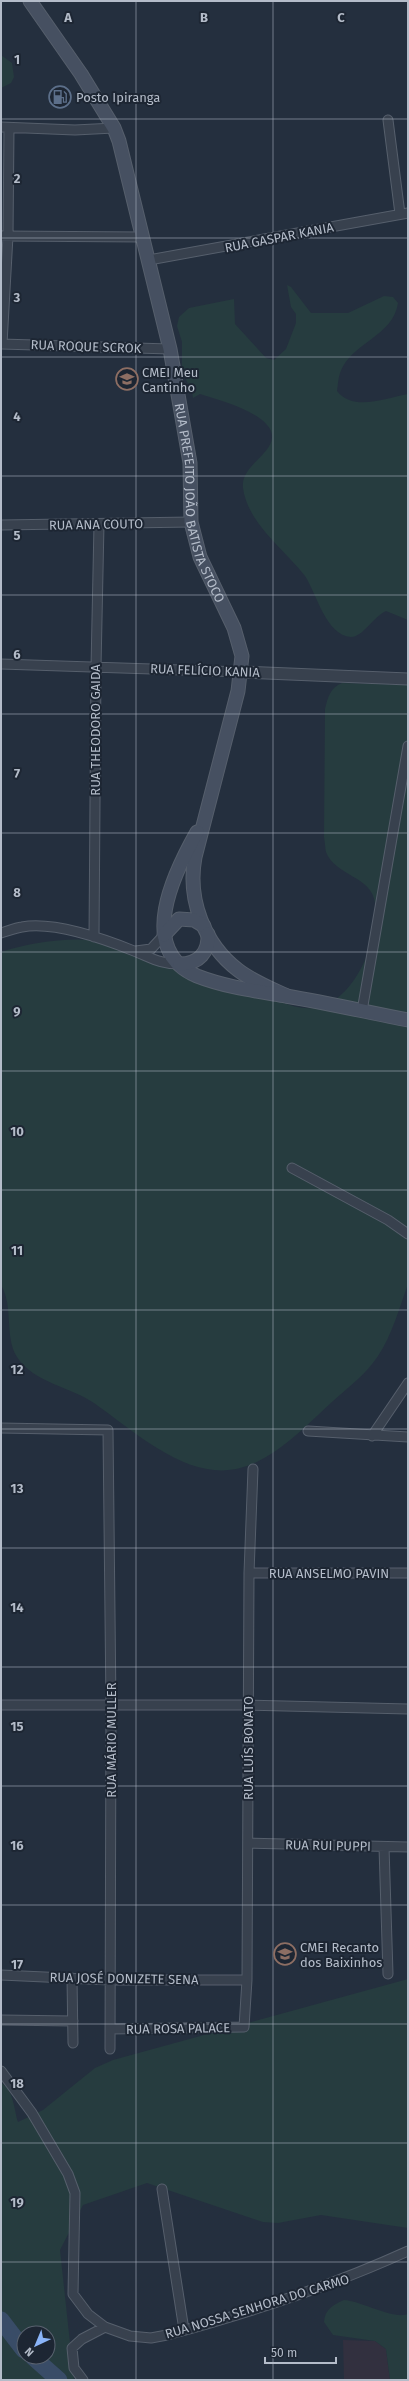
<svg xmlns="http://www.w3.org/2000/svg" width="409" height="2381" font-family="'Fira Sans',sans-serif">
	<rect width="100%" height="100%" fill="#242f3e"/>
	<path fill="#32303f" d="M343,2340l32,1 11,8 4,31h-46z"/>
	<path fill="#263c3f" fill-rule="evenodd" d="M1,55l11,8 2,14 -3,6 -10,5z
		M287,285l4,2 20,26h37l36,-17 9,1 5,6c-5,34 -47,39 -58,70 -2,6 -2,12 -3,18 16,21 49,7 71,3v226l-22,-9c-13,6 -23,26 -35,26 -25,-1 -35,-45 -46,-61 -21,-27 -57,-52 -62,-88 -3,-24 36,-36 28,-57 -9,-20 -52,-31 -71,-37l-7,4 -2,-12 -4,-4 -5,-14v-26l-5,-16 2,-9 10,-9 45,-9 1,25 31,34 8,2 12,-11 10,-26v-9l-5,-7z
		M342,683l66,2v599c-9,25 -16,51 -30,72 -12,18 -29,31 -45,45 -32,29 -71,74 -119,69 -43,-4 -86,-43 -120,-67 -23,-16 -60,-20 -77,-46 -13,-21 -3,-50 -16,-72v-333c31,-10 73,-16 105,-10 24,5 49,15 72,23 22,6 45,12 67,20 20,8 46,26 68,23 41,-4 67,-68 62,-105 -3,-27 -40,-27 -49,-51 -1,-4 -1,-10 -2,-15l1,-128c3,-12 5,-21 17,-26z
		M408,1979v249l-87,-13 -43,8 -15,-1 -116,-39 -64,22 -23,45 14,130h-73v-297c13,7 13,27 17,39l25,-12 52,-42 18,-8zM24,2333h24v24h-24z
		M344,2300c18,1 49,20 64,14v66h-18l-4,-31 -11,-8 -42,-6 -9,-13c1,-13 9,-17 20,-22z"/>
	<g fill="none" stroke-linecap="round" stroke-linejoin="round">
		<path stroke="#394c67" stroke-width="17" d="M1,2320l23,30
			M33,2357l26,23"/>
		<g stroke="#565f6c" stroke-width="11">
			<path id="minor" d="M388,120l12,94
				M1,127l74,3 39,-2
				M1,236l142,1
				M149,260l259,-47
				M1,344l169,5
				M2,344l6,-108 1,-108
				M1,525l190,-3
				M1,664l241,8
				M1,933c7,-2 14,-5 21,-6 32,-6 82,12 112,24 18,7 26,13 46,13
				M94,937l2,-270 3,-143
				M136,951l15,-2 13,-14
				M362,1011l46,-265
				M292,1168l96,52 20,14
				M1,1428l107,2 3,276 -1,343
				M308,1431l100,6
				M372,1436l36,-53
				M249,1573h159
				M1,1705h247l160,4
				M248,1843l160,4
				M384,1847l4,127
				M1,1975l109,5h137
				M72,1978l1,65
				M1,2020l72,1
				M111,2029l133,-2 3,-47 2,-407 4,-104
				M1,2071l31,42 36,61 7,19 -2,101 15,20 17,13 25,9 21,2 16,-3c82,-22 164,-49 241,-84
				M162,2189l22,141
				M83,2380l-9,-12 -2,-20 10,-9 23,-12"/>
		</g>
		<g stroke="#565f6c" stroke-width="13">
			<path id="tertiary" d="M242,672l166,7"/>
		</g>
		<g stroke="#565f6c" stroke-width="15">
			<g id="secondary">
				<path id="s1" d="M30,1l51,73 33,54 5,13 51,208 20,114 1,59 9,35 34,71 8,28 -4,35 -43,166c-8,42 9,87 43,113 14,11 32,18 49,26"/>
				<path d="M197,832c-22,39 -62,118 0,144 28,11 59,15 89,20 41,7 81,16 122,24"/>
				<path d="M164,935l15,-16 15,1 10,6"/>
				<path d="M180,964c19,0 29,-12 28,-30"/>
			</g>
		</g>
		<use href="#minor" stroke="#38414e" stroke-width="9"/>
		<use href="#tertiary" stroke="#38414e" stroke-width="11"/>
		<use href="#secondary" stroke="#465061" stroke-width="13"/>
	</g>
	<path fill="none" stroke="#b4bcc9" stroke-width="1" stroke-opacity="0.55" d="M136,1v2379M273,1v2379M1,119h407M1,238h407M1,357h407M1,476h407M1,595h407M1,714h407M1,833h407M1,952h407M1,1071h407M1,1190h407M1,1310h407M1,1429h407M1,1548h407M1,1667h407M1,1786h407M1,1905h407M1,2024h407M1,2143h407M1,2262h407"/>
	<defs>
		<g id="fuel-ring" transform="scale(1.15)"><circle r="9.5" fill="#1d2633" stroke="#5c6f8a" stroke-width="1.5"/><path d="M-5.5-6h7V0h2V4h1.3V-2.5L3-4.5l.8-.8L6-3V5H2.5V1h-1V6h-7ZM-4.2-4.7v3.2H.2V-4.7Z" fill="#5c6f8a"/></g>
		<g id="school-ring" transform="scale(1.15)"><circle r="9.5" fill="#1d2633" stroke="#8d6e63" stroke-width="1.5"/><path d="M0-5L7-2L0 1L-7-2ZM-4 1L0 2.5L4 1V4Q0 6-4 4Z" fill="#8d6e63"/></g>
	</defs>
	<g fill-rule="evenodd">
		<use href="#fuel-ring" x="60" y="97"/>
		<use href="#school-ring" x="127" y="379"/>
		<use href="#school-ring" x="285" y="1954"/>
	</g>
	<g text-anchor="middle" stroke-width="4" stroke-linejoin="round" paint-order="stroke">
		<g font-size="13" fill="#b4bcc9" stroke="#1d2633" text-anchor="start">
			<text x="76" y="102">Posto Ipiranga</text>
			<text x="142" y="377">CMEI Meu<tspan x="142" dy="15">Cantinho</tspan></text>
			<text x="300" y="1952">CMEI Recanto<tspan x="300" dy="15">dos Baixinhos</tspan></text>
		</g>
		<g font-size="13" fill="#b4bcc9" stroke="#1d2633">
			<text transform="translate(279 237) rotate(-11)" y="5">RUA GASPAR KANIA</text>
			<text transform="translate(86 346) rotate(2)" y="5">RUA ROQUE SCROK</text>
			<text dy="5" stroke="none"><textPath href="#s1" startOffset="538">RUA PREFEITO JOÃO BATISTA STOCO</textPath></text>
			<text transform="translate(96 524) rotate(-1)" y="5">RUA ANA COUTO</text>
			<text transform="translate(205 670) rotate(2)" y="5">RUA FELÍCIO KANIA</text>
			<text transform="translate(95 730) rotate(-90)" y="5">RUA THEODORO GAIDA</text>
			<text x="329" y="1578">RUA ANSELMO PAVIN</text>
			<text transform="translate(111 1740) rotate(-90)" y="5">RUA MÁRIO MULLER</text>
			<text transform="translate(248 1748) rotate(-90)" y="5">RUA LUÍS BONATO</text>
			<text transform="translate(328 1845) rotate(1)" y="5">RUA RUI PUPPI</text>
			<text transform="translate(124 1978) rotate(1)" y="5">RUA JOSÉ DONIZETE SENA</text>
			<text transform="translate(178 2028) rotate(-1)" y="5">RUA ROSA PALACE</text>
			<text transform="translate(257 2306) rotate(-17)" y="5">RUA NOSSA SENHORA DO CARMO</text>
		</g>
	</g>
	<g font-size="13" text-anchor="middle" font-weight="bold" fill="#b4bcc9" stroke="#1d2633" stroke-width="4" stroke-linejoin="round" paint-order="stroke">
		<text x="68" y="22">A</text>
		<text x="204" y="22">B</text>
		<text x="341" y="22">C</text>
		<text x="17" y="64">1</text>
		<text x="17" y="183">2</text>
		<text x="17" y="302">3</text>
		<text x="17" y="421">4</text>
		<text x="17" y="540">5</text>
		<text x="17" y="659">6</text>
		<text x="17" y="778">7</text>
		<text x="17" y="897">8</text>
		<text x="17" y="1016">9</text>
		<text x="17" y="1136">10</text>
		<text x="17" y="1255">11</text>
		<text x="17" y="1374">12</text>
		<text x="17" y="1493">13</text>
		<text x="17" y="1612">14</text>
		<text x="17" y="1731">15</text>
		<text x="17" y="1850">16</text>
		<text x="17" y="1969">17</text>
		<text x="17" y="2088">18</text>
		<text x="17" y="2207">19</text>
	</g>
	<rect width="409" height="2381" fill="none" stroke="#b4bcc9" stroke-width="4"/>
	<g transform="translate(36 2345) rotate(224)"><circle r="19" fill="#1d2633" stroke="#59626f"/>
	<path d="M0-3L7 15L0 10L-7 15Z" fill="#8ab4f8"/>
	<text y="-6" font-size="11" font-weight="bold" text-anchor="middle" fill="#b4bcc9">N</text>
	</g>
	<path d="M265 2357v6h71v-6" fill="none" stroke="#b4bcc9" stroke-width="2"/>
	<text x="271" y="2357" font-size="12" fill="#b4bcc9" stroke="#1d2633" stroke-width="3" paint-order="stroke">50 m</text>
</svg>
